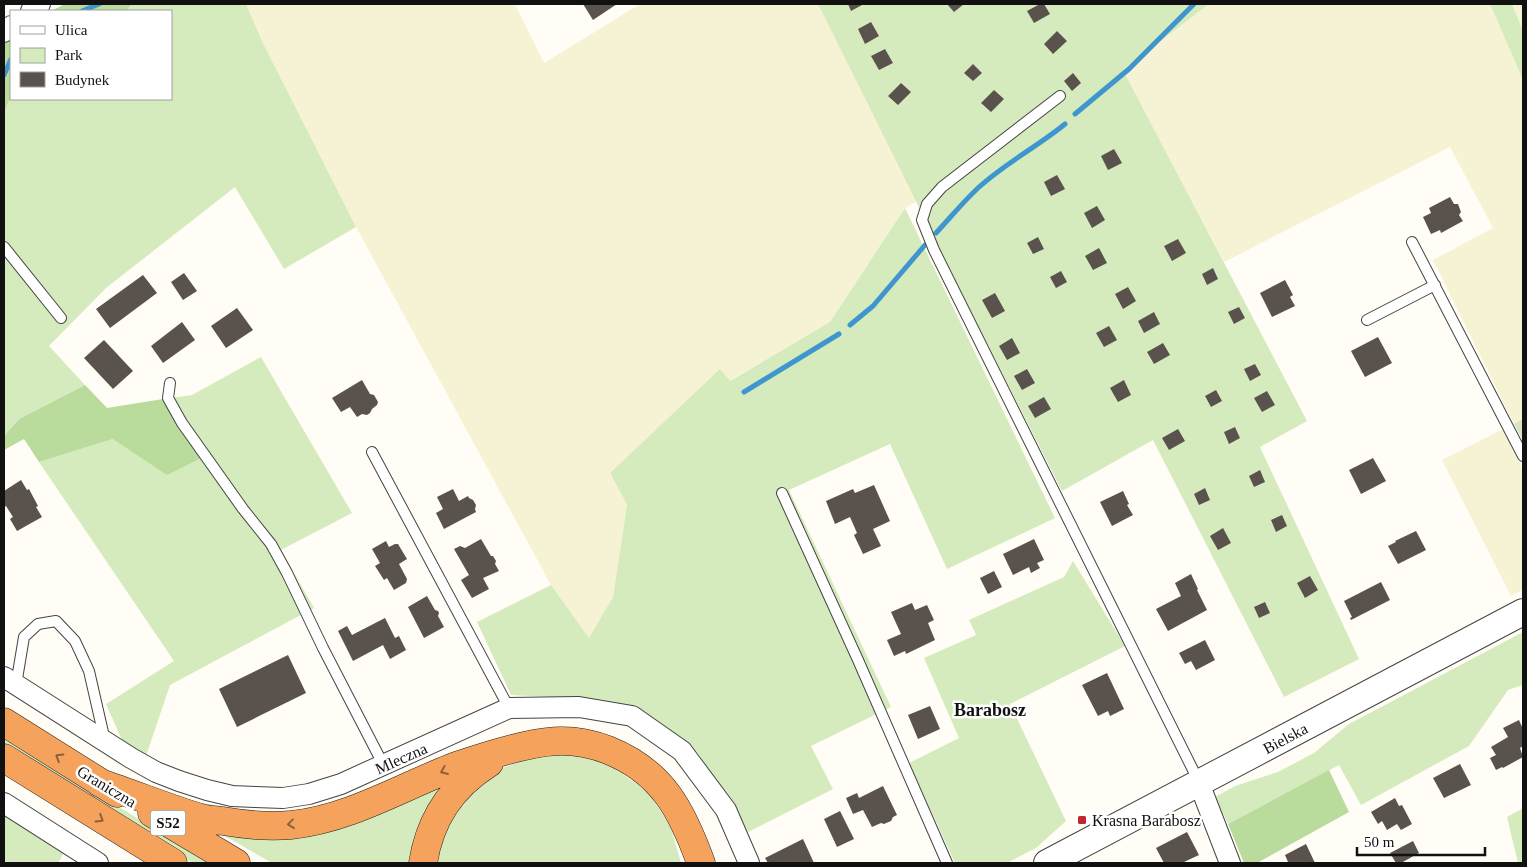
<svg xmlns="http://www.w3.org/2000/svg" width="1527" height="867" font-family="Georgia,serif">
	<rect width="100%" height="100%" fill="#fffdf5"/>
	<path fill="#f6f3d4" d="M246,4h269l29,59 96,-59h178l98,198 -11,6 -75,114 -101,59 -9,-11 -110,103 17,32 -14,92 -24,42 -38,-54 -195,-358 -94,-186z
		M1209,4h281l33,76v339l-9,5 -81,-164 60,-32 -43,-81 -226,115 -101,-192z
		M1512,4h11v27z
		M1503,429l20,40v121l-12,6 -69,-136z"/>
	<path fill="#d5ebbd" d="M132,4h114l16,37 94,186 -72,42 -49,-82 -129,101 -57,58 36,39 -66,34 -15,17v-323l7,-17v3h160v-88h-49l5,-1z
		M818,4h391l-86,66 184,351 -47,26 99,212 -75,38 -131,-257 -91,51 -117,-231z
		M1490,4h22l11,27v49z
		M905,208l150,310 -108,51 -57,-125 -101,46 102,217 -80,39 22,43 -85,43 -50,-79 -61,-45 -68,-10 -58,-3 -34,-73 74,-37 38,53 24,-41 14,-92 -17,-32 110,-104 10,12 100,-59z
		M261,357l91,156 -71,37 33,58 -144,77 -24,71 -24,-16 -16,-36 68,-43 -135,-199 74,-23 50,-40 29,-4z
		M1073,561l52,85 -115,58 56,117 -30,27 -29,15h-52l-46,-100 50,-25 -35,-80 52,-23 -7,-15 95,-43z
		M1523,632v53l-15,5 -39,56 -108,59 -22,-40 -111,59 -13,-27 20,-11 43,-14 36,-19 35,-29z
		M4,735l54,35 153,93h-18l-189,-117z
		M571,754l39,11 39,28 22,35 10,35h-246l13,-43 22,-28 25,-21 37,-14z
		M453,777l-40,86h-141l-49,-28v-3z
		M1523,808v55h-5l-11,-46z
		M4,812l63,36 -9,15h-54z"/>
	<path fill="#b9dc9c" d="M65,4h67l-5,6 -5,1h-71z
		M11,35v61l-7,17v-70l2,-4z
		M85,385l22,23 56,-9 38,59 -34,17 -54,-36 -74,23 -15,-23 -20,11v-14l15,-17z
		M1329,770l20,42 -92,51h-13l-16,-39z"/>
	<path fill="#d9e3c4" d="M1523,419v22l-9,-17z"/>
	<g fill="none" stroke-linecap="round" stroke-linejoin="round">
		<path stroke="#3f96cf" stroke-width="5" d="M82,11l17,-7
			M4,75l7,-16
			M1075,114l54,-45 65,-65
			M936,233c14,-15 27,-31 42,-45 27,-25 59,-41 87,-64
			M850,325l23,-19 52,-61
			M744,392l95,-58"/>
	</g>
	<path fill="#5a524d" d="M583,4h34l-24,16z
		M848,4h13l1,1 -11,6z
		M947,4h17l-10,8z
		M1040,4h4l6,10 -16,9 -7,-12z
		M871,22l8,14 -14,8 -7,-15z
		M1057,31l10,10 -14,13 -9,-10z
		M885,49l8,14 -14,7 -8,-14z
		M973,64l9,9 -9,8 -9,-8z
		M1073,73l8,10 -9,8 -8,-10z
		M901,83l10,9 -13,13 -10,-9z
		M994,90l10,9 -13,13 -10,-9z
		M1114,149l8,14 -14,7 -7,-14z
		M1057,175l8,14 -14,7 -7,-14z
		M1450,197l4,7h4l3,8 -2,3 4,6 -22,12 -1,-3 -9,4 -8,-17 8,-4 -2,-5z
		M1097,206l8,14 -13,8 -8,-15z
		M1038,237l6,12 -11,5 -6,-11z
		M1178,239l8,14 -14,8 -8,-15z
		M1099,248l8,15 -14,7 -8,-14z
		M1213,268l5,11 -11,6 -5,-11z
		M1061,271l6,11 -11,6 -6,-11z
		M184,273l13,18 -14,9 -12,-18z
		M143,275l14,18 -47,35 -14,-19z
		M1285,280l8,15 -3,2 5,9 -23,11 -12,-24z
		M1128,287l8,14 -13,8 -8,-15z
		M995,293l10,18 -13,7 -10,-18z
		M1239,307l6,11 -11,6 -6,-12z
		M237,308l16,22 -27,18 -15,-22z
		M1154,312l6,12 -16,9 -6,-12z
		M182,322l13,18 -32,23 -12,-17z
		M1109,326l8,14 -13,7 -8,-14z
		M1378,337l14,26 -27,14 -14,-26z
		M1012,338l8,15 -13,7 -8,-14z
		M104,340l29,31 -20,18 -29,-31z
		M1163,343l7,12 -16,9 -7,-12z
		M1255,364l6,11 -11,6 -6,-12z
		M1027,369l8,14 -13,7 -8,-14z
		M362,380l8,14 4,1 4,7 -1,3 -5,4 -2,4 -3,2 -5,-1 -5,3 -7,-10 -9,5 -9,-14z
		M1124,380l7,15 -13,7 -8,-14z
		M1216,390l6,11 -11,6 -6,-11z
		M1267,391l8,14 -13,7 -8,-14z
		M1044,397l7,12 -16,9 -7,-12z
		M1235,427l5,11 -11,6 -5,-12z
		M1178,429l7,12 -16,9 -7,-12z
		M1373,458l13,23 -25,13 -12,-24z
		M1260,470l5,12 -11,5 -5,-11z
		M21,480l6,10 2,-1 9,17 -2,1 6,10 -25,14 -7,-12 3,-2 -7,-11 -2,1v-16z
		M874,485l16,36 -17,8 8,17 -18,8 -9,-19 3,-2 -7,-16 -15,7 -9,-23 27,-12 2,4z
		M1205,488l5,12 -11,5 -5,-11z
		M453,489l6,12 9,-5 1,2 4,2 3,5 -1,4 1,3 -32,17 -8,-16 7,-4 -6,-12z
		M1123,491l6,13 -2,1 6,10 -21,11 -12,-24z
		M1282,515l5,11 -11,6 -5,-12z
		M1223,528l8,15 -13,7 -8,-14z
		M1416,531l10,19 -28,14 -10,-18 8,-4 -1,-1z
		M481,539l10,17h2l3,5 -1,3 4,7 -16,7 6,11 -17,9 -11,-18 8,-5 -15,-26 6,-3 5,2z
		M1034,539l10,21 -7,3 3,5 -9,5 -2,-6 -16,8 -10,-21z
		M386,541l3,6 6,-3h3l9,15 -8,5 8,15 -1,4 -12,7 -7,-12 -3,2 -9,-14 5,-3 -8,-14z
		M994,571l8,16 -14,7 -8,-16z
		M1191,574l7,15 -1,1 10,20 -39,21 -12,-22 25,-13 -6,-13z
		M1310,576l8,14 -13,8 -8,-15z
		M1381,582l9,18 -39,20 -1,-2 2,-1 -8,-16z
		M427,596l8,14 3,1 1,2 -1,3 6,11 -20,11 -16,-31z
		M1265,602l5,11 -11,5 -5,-11z
		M912,603l3,7 12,-5 7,15 -6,3 7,17 -29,14 -1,-3 -11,5 -7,-16 14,-6 -10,-22z
		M385,618l10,20 4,-2 7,14 -16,9 -7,-14 -30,16 -15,-30 9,-5 5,9z
		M1205,640l10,20 -19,10 -5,-9 -6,3 -6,-11z
		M288,655l18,38 -69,34 -18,-38z
		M1107,673l17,36 -14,7 -2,-5 -10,5 -16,-31z
		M930,706l10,23 -22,10 -10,-24z
		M1519,720l4,9v17l-3,2 3,9 -20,11 -1,-1 -6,3 -6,-12 6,-3 -5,-8 17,-10 -5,-9z
		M1460,764l11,21 -27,13 -11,-20z
		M883,786l14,29 -4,2 -2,4 -7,3 -3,-1 -9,4 -9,-17 -10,4 -7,-16 11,-5 2,5z
		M1395,798l4,8 3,-1 10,19 -11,6 -4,-6 -10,6 -5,-9 -4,3 -7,-12z
		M840,811l14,28 -17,8 -13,-28z
		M1187,832l12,23 -15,7 1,1h-21l-8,-15z
		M803,839l11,24h-46l-3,-5z
		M1413,841l6,12 -18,10h-5l-6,-10z
		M1306,844l9,19h-30l3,-1 -3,-7z"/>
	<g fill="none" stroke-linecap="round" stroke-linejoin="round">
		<g stroke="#444" stroke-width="12">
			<path id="service" d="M1060,96l-118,91 -15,17 -5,16 12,30 265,532
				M1412,242l111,214
				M4,247l57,71
				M1367,320l68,-35
				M170,383l-2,15 14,25 61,86 28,35 16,29 36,75 61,118
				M372,452l137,256
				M782,493l76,167 89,203
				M16,685l8,-48 14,-13 18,-3 19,20 14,30 16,70"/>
		</g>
		<g stroke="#444" stroke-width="22">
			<path id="minor" d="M31,11l9,-7
				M4,32l7,-6
				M4,677l127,81 25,14 23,9 28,9 25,6 23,1 28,1 26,-4 32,-10 168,-76 70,-1 53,9 50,35 44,59 23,53
				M1199,783l31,80
				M4,803l94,60"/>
		</g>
		<g stroke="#444" stroke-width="28">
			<path id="tertiary" d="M1047,863l476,-251"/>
		</g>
		<g stroke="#222" stroke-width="29">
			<path id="motorway" d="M4,722l113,71
				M4,758l169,105
				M100,783c34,11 67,25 101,35 7,2 15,2 22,3 23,4 45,6 68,4 57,-6 107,-36 160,-57 16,-6 33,-11 50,-16 39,-11 68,-17 107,-2 55,22 74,61 93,113
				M152,813l84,50
				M423,863c7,-44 28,-76 66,-100"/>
		</g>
		<use href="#service" stroke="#fff" stroke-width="10"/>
		<use href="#minor" stroke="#fff" stroke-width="20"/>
		<use href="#tertiary" stroke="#fff" stroke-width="26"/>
		<use href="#motorway" stroke="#f5a25d" stroke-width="28"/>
	</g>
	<defs><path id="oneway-chevron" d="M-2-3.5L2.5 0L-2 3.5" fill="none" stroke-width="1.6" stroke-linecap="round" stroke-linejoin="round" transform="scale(1.25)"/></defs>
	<g stroke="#8e613b">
		<use href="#oneway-chevron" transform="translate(59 757) rotate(-148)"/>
		<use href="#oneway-chevron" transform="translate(444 771) rotate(157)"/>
		<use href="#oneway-chevron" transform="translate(100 819) rotate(32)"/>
		<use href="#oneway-chevron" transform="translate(291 824) rotate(173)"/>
	</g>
	<rect fill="#c4262e" stroke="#fff" stroke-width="2" x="1077" y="815" width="10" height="10" rx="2.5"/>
	<g text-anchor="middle" stroke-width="5" stroke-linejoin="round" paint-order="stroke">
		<rect fill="#fff" stroke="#585858" stroke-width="1" x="150.5" y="810.5" width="35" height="25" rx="4"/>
		<g font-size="15" font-weight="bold" fill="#111">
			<text x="168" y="828">S52</text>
		</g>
		<g font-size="16" fill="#111" stroke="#fff">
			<text transform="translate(1285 738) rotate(-28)" y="6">Bielska</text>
			<text transform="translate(401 758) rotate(-24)" y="6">Mleczna</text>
			<text transform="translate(107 786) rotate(31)" y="6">Graniczna</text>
		</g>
		<g font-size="16" fill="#111" stroke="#fff" text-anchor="start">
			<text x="1092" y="826">Krasna Barabosz</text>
		</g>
		<g font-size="18" font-weight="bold" fill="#111" stroke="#fff">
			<text x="990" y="716">Barabosz</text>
		</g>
	</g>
	<rect width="1527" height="867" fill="none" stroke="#111111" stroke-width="10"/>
	<rect x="10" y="10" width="162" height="90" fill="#ffffff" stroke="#a0a0a0"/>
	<rect x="20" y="26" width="25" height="8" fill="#ffffff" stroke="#a0a0a0"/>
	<text x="55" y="35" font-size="15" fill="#111111">Ulica</text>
	<rect x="20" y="48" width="25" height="15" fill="#d5ebbd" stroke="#a0a0a0"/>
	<text x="55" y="60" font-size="15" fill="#111111">Park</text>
	<rect x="20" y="72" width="25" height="15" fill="#5a524d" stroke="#a0a0a0"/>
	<text x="55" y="85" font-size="15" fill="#111111">Budynek</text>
	<path d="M1357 847v8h128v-8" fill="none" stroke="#111111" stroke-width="2.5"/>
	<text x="1364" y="847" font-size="15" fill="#111111" stroke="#ffffff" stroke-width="4" paint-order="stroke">50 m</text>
</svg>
